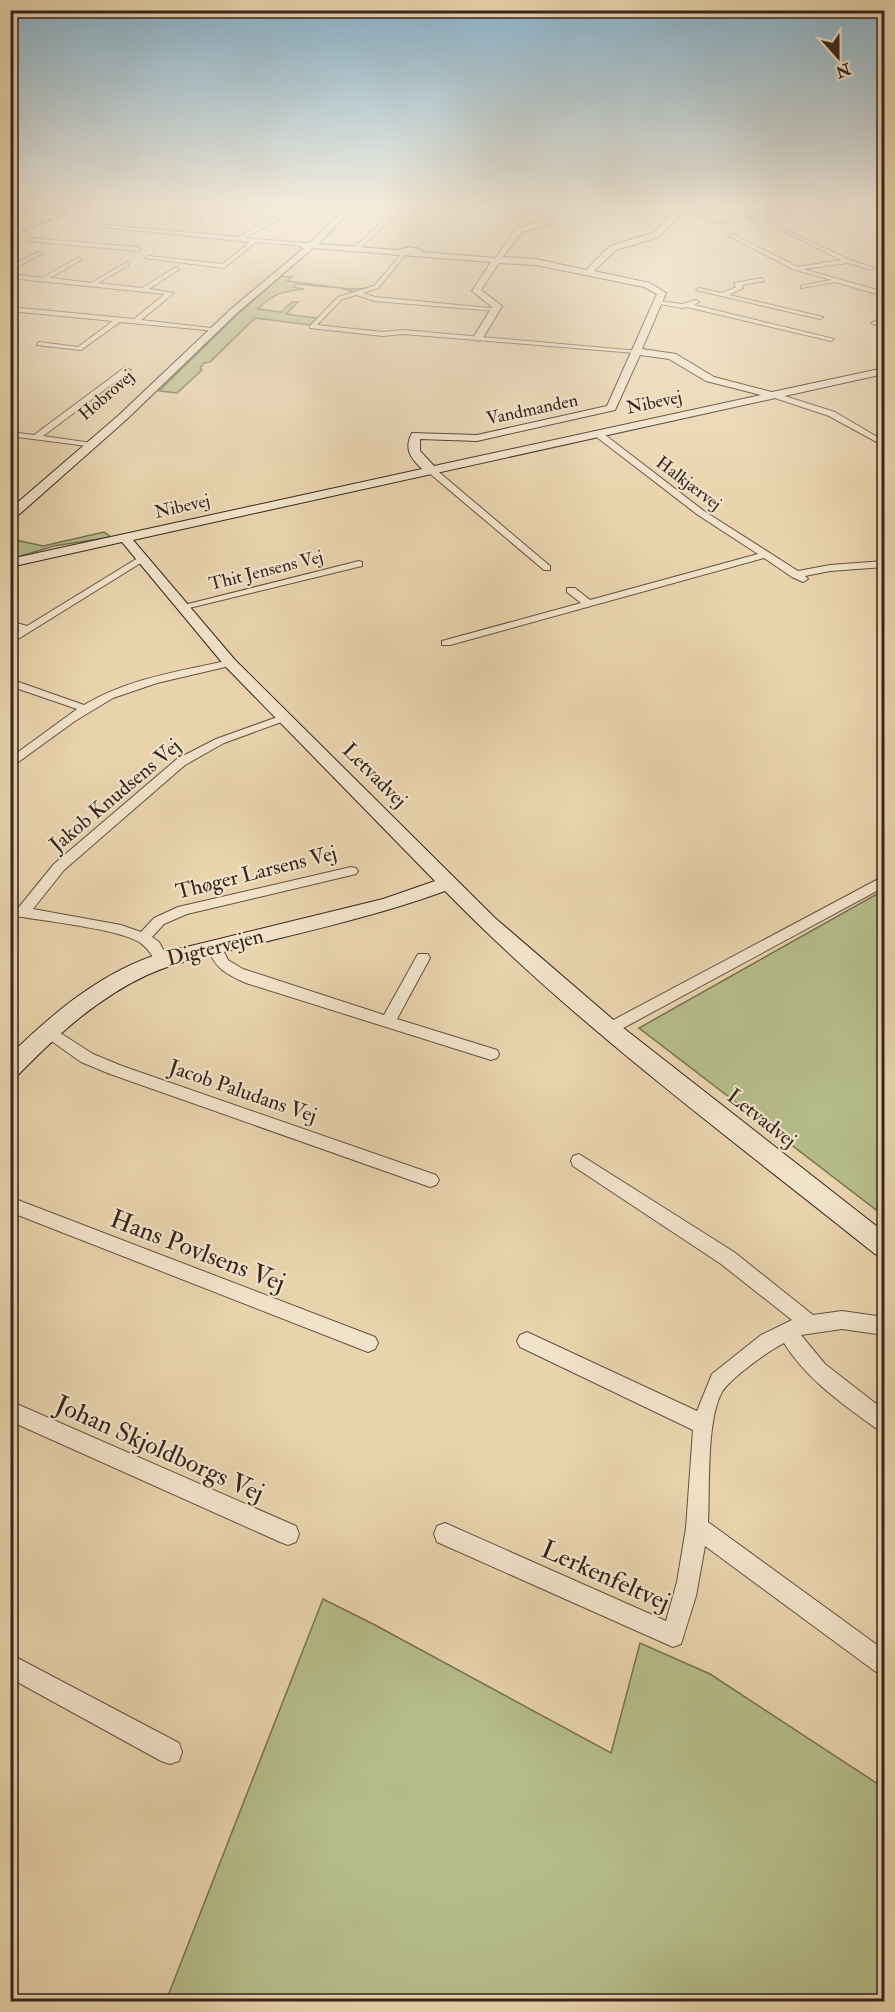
<svg xmlns="http://www.w3.org/2000/svg" width="895" height="2012" font-family="'IM FELL Double Pica',serif">
	<rect width="100%" height="100%" fill="#e9d4ae"/>
	<filter id="stains"><feTurbulence type="fractalNoise" baseFrequency=".00333" numOctaves="4"/><feColorMatrix values="0 0 0 0 .2 0 0 0 0 .09 0 0 0 0 .02 0 0 0 .5 -.17"/></filter>
	<radialGradient id="worn" r=".72"><stop offset=".6" stop-color="#630" stop-opacity="0"/><stop offset="1" stop-color="#630" stop-opacity=".3"/></radialGradient>
	<path fill="#b5bd8b" stroke="#767154" stroke-width="1.5" d="M11,207h64l-19,8 -24,-3 -21,2z
		M692,207h44l19,12 -39,5 -31,-13z
		M281,276l11,1 -5,4 63,8 21,-1 -18,4 -12,-4 -45,-4 -3,3 11,2c-20,2 -32,5 -46,20l23,3 11,-10h6l-12,12 31,4 -7,7 -55,-7 -45,44 -6,1 -4,5 2,2 -25,23 -18,-2 81,-79z
		M104,532l7,5 -57,9 -43,13v-20l32,7z
		M884,890v326l-245,-188z
		M323,1599l52,26 236,128 29,-110 70,31 174,114v213h-718z"/>
	<g fill="none" stroke-linecap="round" stroke-linejoin="round">
		<g stroke="#635141" stroke-width="2">
			<path id="street" d="M120,207h7l-25,12 -5,-1z
				M132,207l81,8 16,-8h7l-31,16 -3,-2 5,-3z
				M295,207h6l-56,31 58,5 2,3 -49,-4 -32,26 -79,-10 3,-2 75,8 27,-22 -147,-15 3,-2 132,12z
				M420,207h5l-5,6 -32,9 -28,26 -5,-1 29,-27 32,-9z
				M784,229l66,31 25,8 -3,2 -24,-7 -45,6 81,23v4l-49,-14 -34,6v-2l30,-6 -38,-11 -66,-34 5,-1 66,33 43,-7 -57,-29z
				M29,238l109,9 3,2 -3,2 -111,-10z
				M38,252l5,1 -33,18v-5z
				M403,252l3,2 -28,34 -15,5 12,4 124,12 -3,2 -122,-10 -17,-6 -15,4 -25,26 66,7 20,-2 236,21 -4,2 -232,-19 -20,2 -73,-8v-2l28,-29 36,-11z
				M79,257l2,3 -31,18 41,5 36,-21 2,3 -31,18 44,5 32,-20h4v2l-29,19 25,4 -33,27 79,9 -3,2 -97,-9 -39,28 -44,-5 2,-3 39,5 35,-26 -103,-10v-4l124,12 31,-25 -155,-16v-4l32,4z
				M762,278l2,3 -22,4 1,3 -14,7 94,22 -3,2 -124,-29 3,-2 23,5 14,-6 -2,-4z
				M696,300l3,2 -5,3 140,34 -3,2 -144,-34 -5,1 -27,-5 3,-2 24,3z
				M884,317v4l-10,4 -3,-2z
				M124,368l7,2 -88,66 49,7h3v4l-85,-11v-4l24,3z
				M775,393l60,19 49,29v5l-55,-30 -57,-19v-4z
				M594,431h6l104,80 94,60 32,-6 54,-4v6l-54,4 -25,5 3,3 -5,3 -11,-5 -28,-19 -314,87h-8v-4l139,-38 -14,-11v-4h8l15,12 168,-46 -60,-39 -104,-80z
				M428,468h6l116,98v4h-6l-116,-98z
				M141,556l5,3 -2,2 -134,83v-8l10,-6 -10,-2v-7l17,5z
				M359,561l3,1v4l-181,44 -5,-3z
				M230,660l5,3 -1,2 -77,18 -44,15 -38,23 -65,47v-10l67,-49 -67,-23v-7l74,26c45,-27 97,-34 146,-45z
				M283,715l6,3 -2,2 -63,23 -39,22 -121,105 -31,39 88,16 20,7 13,-14 24,-11 173,-40 5,1 2,3 -2,3 -169,40 -23,10 -12,13 7,5 10,18 -7,5 -5,-1c-5,-9 -9,-16 -18,-22 -24,-14 -97,-21 -129,-27v-10l9,2 35,-43 123,-105 39,-20z
				M884,876v11l-270,146h-10l-3,-4 3,-4z
				M214,941l5,1 9,18 15,9 141,46 34,-61h10l2,4 -33,61 100,31 2,4 -2,4 -6,2 -245,-77c-20,-9 -32,-15 -39,-37z
				M48,1025l45,29 29,12 314,109 3,5 -3,5 -6,2 -320,-113 -29,-12 -38,-27 -3,-4 3,-4z
				M579,1154l155,98 79,63 29,-4 42,6v18l-42,-6 -41,6 24,29 59,46v22l-7,-3c-34,-25 -70,-49 -93,-86 -16,8 -53,35 -62,49 -16,29 -12,96 -14,130l176,128v25l-8,-3 -171,-126 -9,50 -15,48 -8,3 -236,-105 -3,-8 3,-8 8,-3 221,98 11,-39 9,-54 7,-98 -173,-83 -3,-6 3,-6 7,-3 170,79 15,-37 49,-39 31,-15 -71,-56 -148,-98 -2,-5 2,-5z
				M10,1197l365,140 3,6 -3,6 -7,3 -358,-140z
				M10,1401l286,125 3,8 -3,8 -8,3 -8,-3 -270,-121z
				M10,1654l169,89 3,9 -3,9 -9,3 -9,-3 -151,-83z"/>
		</g>
		<g stroke="#36251d" stroke-width="2">
			<path id="secondary" d="M347,207h8l-37,37 79,6 12,-3 12,2 1,3 74,6 20,-30 28,-7 10,-14h8l-12,18 -28,7 -19,25 33,2 50,11 24,-24 43,-13 25,-26h8l-27,30 -43,13 -22,21 56,12 16,10 -24,56 34,5 38,23 58,15 112,-24v6l-751,166 102,120 260,258 122,105 267,209v25l-9,-3c-146,-117 -299,-229 -430,-363 -63,23 -128,38 -193,54 -35,9 -72,15 -105,30 -51,24 -91,61 -129,100l-8,3v-23c44,-43 93,-84 152,-102l221,-54 52,-18 -210,-215 -103,-124 -112,25v-8l412,-90c-12,-11 -18,-21 -10,-36l65,2 130,-29 50,-112 -13,-7 -108,-22 -37,-2 -18,27 21,16 -19,32 -5,3 -5,-3 19,-31 -20,-16 19,-29 -178,-14 -76,65 -110,106 -113,100 -4,1v-11l109,-94 112,-106 73,-61 -4,-1v-4h10zM640,355l29,4 37,22 55,14 -327,71 -14,-15v-12l57,2 138,-31z"/>
		</g>
		<use href="#street" fill="#f1e3ca" fill-rule="evenodd"/>
		<use href="#secondary" fill="#f1e3ca" fill-rule="evenodd"/>
		<g stroke="#36251d" stroke-width="2">
			<path id="rail" d="M10,236l73,-29"/>
		</g>
		<use href="#rail" stroke="#f1e3ca" stroke-width="1.5" stroke-dasharray="4.5" stroke-linecap="butt"/>
	</g>
	<linearGradient id="sky" x2="0" y2="1"><stop stop-color="#88b5d1"/><stop offset="0.42" stop-color="#f5ecdb"/><stop offset="1" stop-color="#f5ecdb" stop-opacity="0"/></linearGradient>
	<rect width="895" height="489" fill="url(#sky)"/>
	<g text-anchor="middle" stroke-width="4.5" stroke-linejoin="round" paint-order="stroke">
		<g font-size="18" fill="#36251d" stroke="#f1e3ca">
			<text transform="translate(106 395) rotate(-41)" y="6">Hobrovej</text>
			<text transform="translate(654 402) rotate(-12)" y="6">Nibevej</text>
			<text transform="translate(532 409) rotate(-12)" y="6">Vandmanden</text>
			<text transform="translate(689 483) rotate(37)" y="6">Halkjærvej</text>
			<text transform="translate(182 506) rotate(-13)" y="6">Nibevej</text>
			<text transform="translate(266 570) rotate(-14)" y="6">Thit Jensens Vej</text>
		</g>
		<g font-size="21" fill="#36251d" stroke="#f1e3ca">
			<text transform="translate(375 775) rotate(45)" y="7">Letvadvej</text>
			<text transform="translate(115 795) rotate(-40)" y="7">Jakob Knudsens Vej</text>
			<text transform="translate(256 872) rotate(-14)" y="7">Thøger Larsens Vej</text>
			<text transform="translate(215 947) rotate(-14)" y="7">Digtervejen</text>
			<text transform="translate(243 1091) rotate(19)" y="7">Jacob Paludans Vej</text>
			<text transform="translate(762 1118) rotate(38)" y="7">Letvadvej</text>
		</g>
		<g font-size="26" fill="#36251d" stroke="#f1e3ca">
			<text transform="translate(198 1250) rotate(21)" y="9">Hans Povlsens Vej</text>
			<text transform="translate(160 1448) rotate(24)" y="9">Johan Skjoldborgs Vej</text>
			<text transform="translate(606 1575) rotate(24)" y="9">Lerkenfeltvej</text>
		</g>
	</g>
	<rect width="895" height="2012" fill="none" stroke="#e9d4ae" stroke-width="36"/>
	<rect x="12" y="12" width="871" height="1988" fill="none" stroke="#36251d" stroke-width="3"/>
	<rect x="18" y="18" width="859" height="1976" fill="none" stroke="#36251d" stroke-width="1.5"/>
	<g transform="translate(838 57) rotate(159)" stroke="#f1e3ca" stroke-width="4.5" paint-order="stroke">
	<path d="M0-4.5L10 22L0 15L-10 22Z" fill="#36251d"/>
	<text y="-9" font-size="16" font-weight="bold" text-anchor="middle" fill="#36251d">N</text>
	</g>
	<rect width="100%" height="100%" filter="url(#stains)"/>
	<rect width="100%" height="100%" fill="url(#worn)"/>
</svg>
